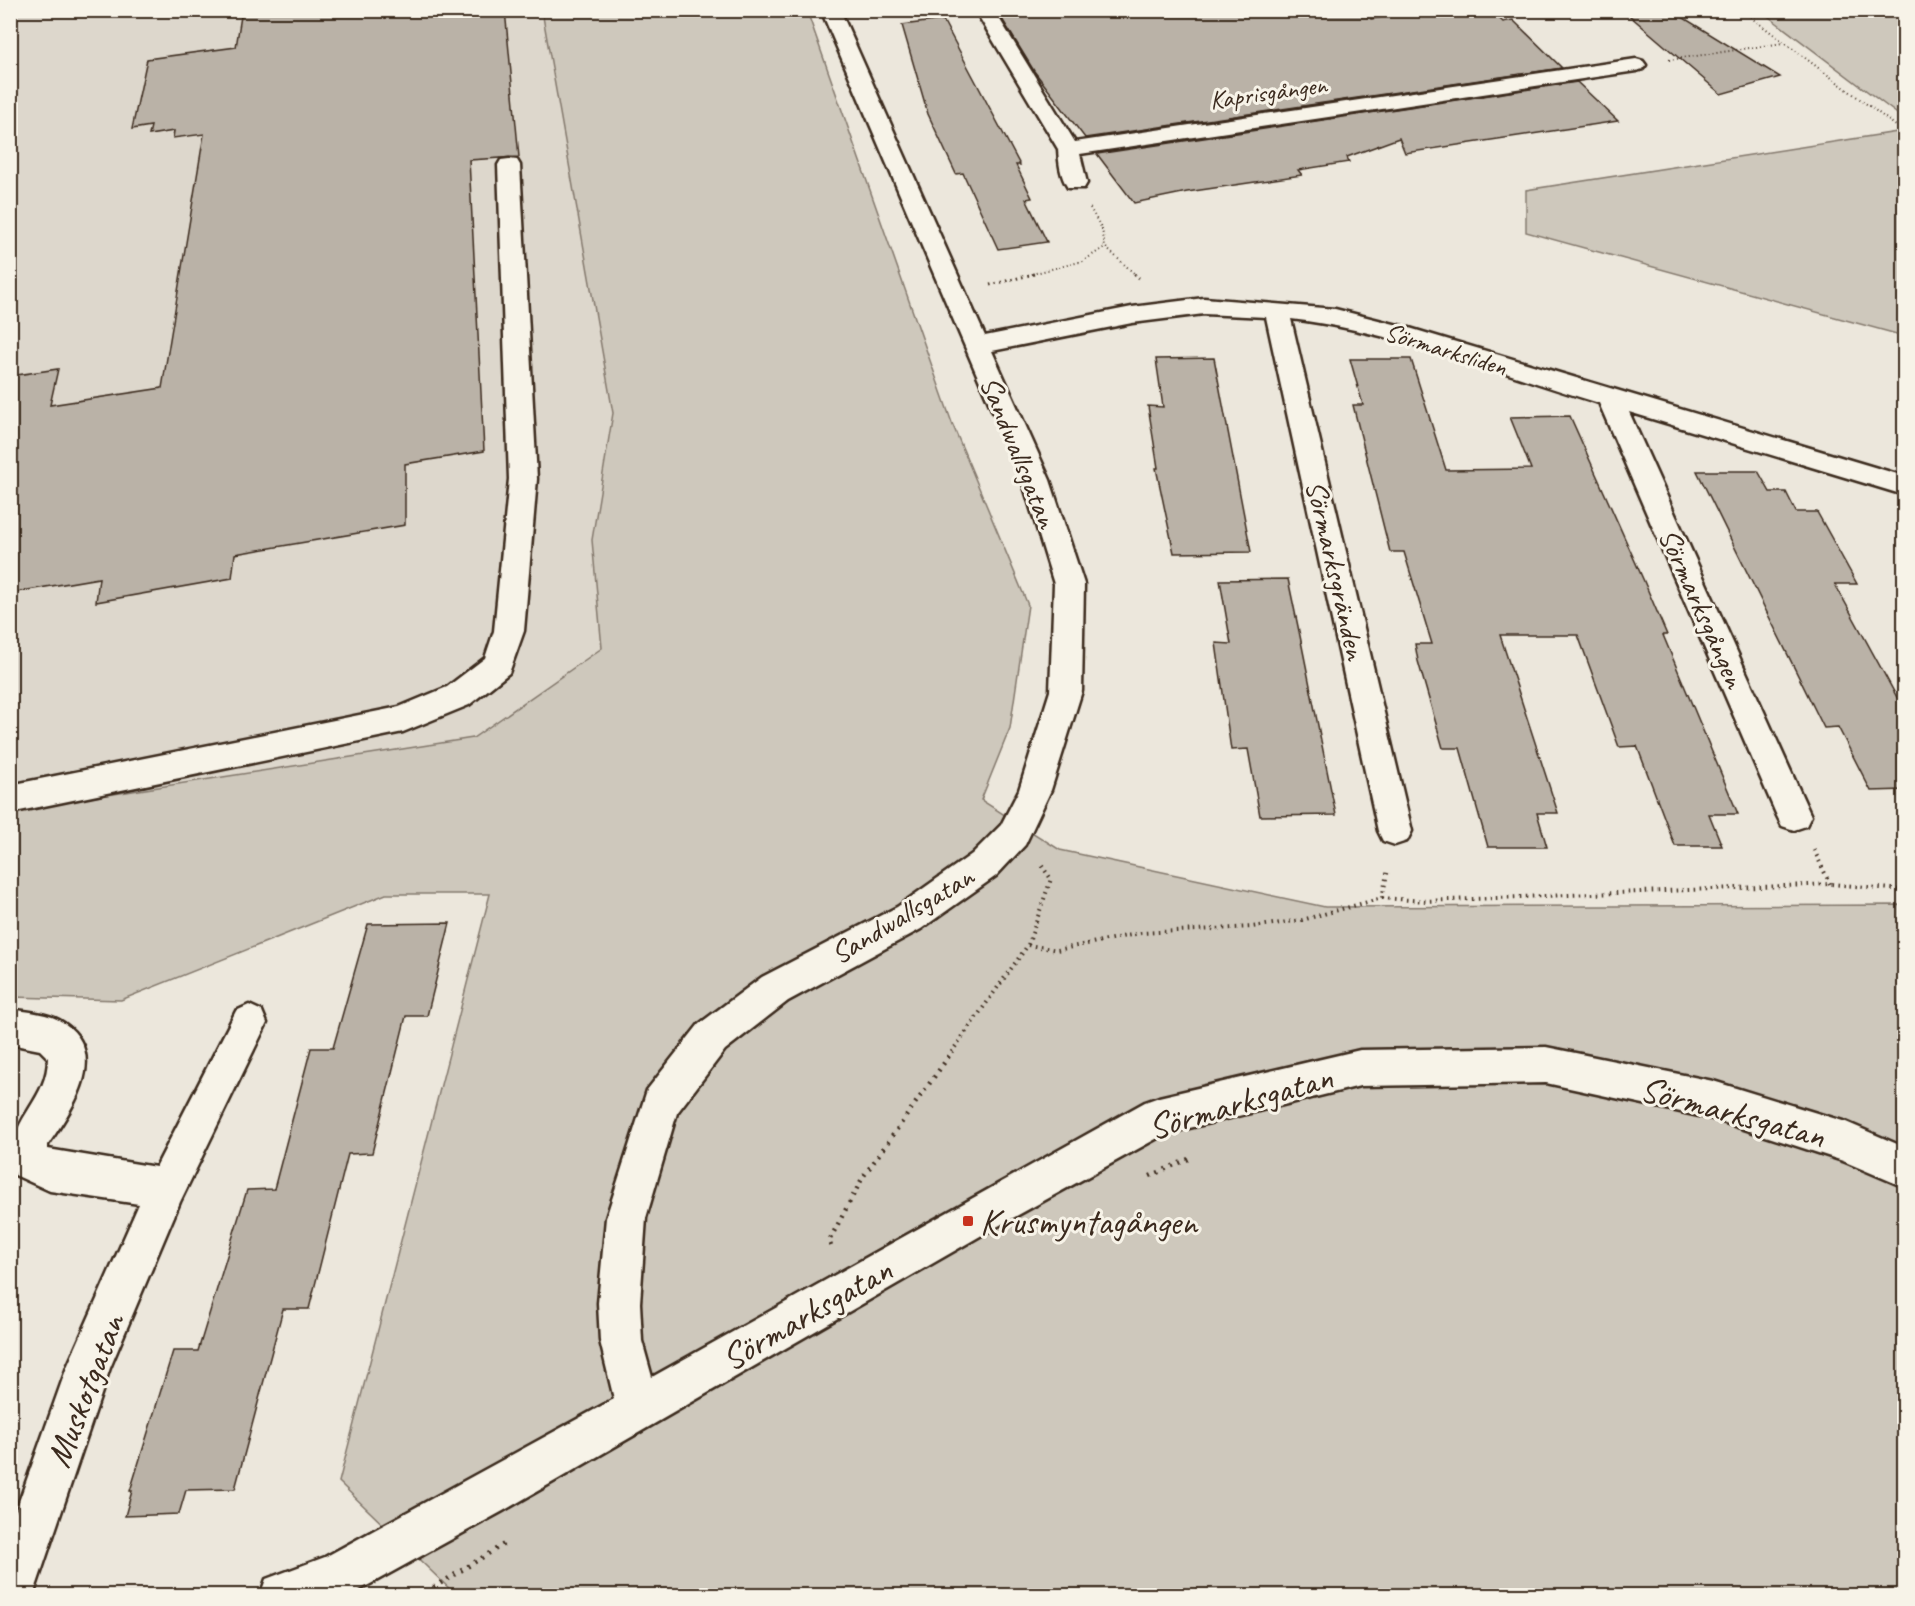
<svg xmlns="http://www.w3.org/2000/svg" width="1915" height="1606" font-family="Caveat,sans-serif">
	<rect width="100%" height="100%" fill="#ece7dc"/>
	<filter id="ink" filterUnits="userSpaceOnUse"><feTurbulence type="fractalNoise" baseFrequency=".0167" numOctaves="2"/><feDisplacementMap in="SourceGraphic" scale="12" xChannelSelector="R" yChannelSelector="G"/><feConvolveMatrix kernelMatrix="1 2 1 2 8 2 1 2 1" color-interpolation-filters="sRGB"/></filter>
	<g filter="url(#ink)">
		<path fill="#ddd7cc" d="M11,11h531l71,402 -21,127 10,108 -129,90 -462,72z"/>
		<path fill="#cec8bc" stroke="#84796d" stroke-width="1.5" d="M1769,10l135,1v108l-139,-105z
			M542,11h265l145,412 76,182 -18,123 -29,72 79,50 265,57 579,-2v690h-1448l-117,-113 151,-588h-104l-265,106 -110,-3v-187l462,-72 129,-90 -10,-108 21,-127z
			M1904,131v205l-378,-104v-42z"/>
		<path fill="#bab2a7" stroke="#3b2a1e" stroke-width="1.5" d="M242,10h263l14,147 -50,3 15,291 -79,13v61l-170,29 -3,24 -136,24 3,-24 -89,15v-217l48,-7 -8,36 112,-17 42,-254 -31,4 1,-7 -25,4 2,-9 -19,3 15,-70 89,-12z
			M1028,10h342l1,9 60,-9h7l7,7 46,-6 12,11 10,-2 49,48 -477,70 -51,-67 -35,-57z
			M1623,10h48l109,67 -59,17z
			M943,20l77,145h-4l16,33 -6,1 21,43 -49,7 -35,-76 -7,1 -28,-60 -26,-89z
			M1577,82l41,39 -213,32 -6,-15 -52,19 2,5 -51,8 4,5 -115,17 -53,11 -37,-49z
			M1214,358l37,194 -77,1 -18,-85h2l-10,-62 15,1 -7,-48z
			M1350,359h61l35,111 85,-1 -21,-52 60,-1 73,163 24,56h-4l75,179h-29l13,32h-47l-38,-100 -18,1 -41,-112h-78l58,178h-21l10,34h-59l-28,-99h-17l-25,-87 -3,-17h17l-28,-92h-14l-37,-147h10z
			M1697,471h61l12,21h16l10,20h21l40,72h-22l70,128v78l-34,1 -33,-64 -14,1z
			M1288,579l12,57 36,179 -76,1 -12,-67 -17,1 -15,-107 15,1 -11,-64z
			M450,923l-23,93h-21l-34,137 -24,1 -39,155h-26l-48,180 -49,1 -7,24 -54,2 7,-25h-2l43,-140h25l49,-161 27,-1 37,-141h22l35,-124z"/>
		<g fill="none" stroke-linecap="round" stroke-linejoin="round">
			<g stroke="#3b2a1e" stroke-width="5">
				<path id="minor" d="M821,10h19l145,326 147,-29 72,-9 131,11 71,18 498,149v19l-275,-83 182,404 -5,10 -12,4 -12,-4 -5,-10 -178,-413c-101,-31 -203,-71 -308,-84l121,512 -5,10 -12,4 -12,-4 -5,-10 -112,-514 -62,-3 -72,9 -140,28 58,129 34,104 -2,107 -31,99 -26,55 -29,31 -75,53 -133,72 -63,49 -48,63 -31,105 -6,85 2,38 10,36 493,-275 14,-5 201,-47 186,-3 167,34 133,41 58,25v40l-61,-26 -130,-42 -167,-36 -186,3 -195,48 -183,101 -479,276 -149,82 -8,3h-86l6,-17 59,-22 289,-158 -14,-58 -2,-38 8,-85 41,-128 52,-66 63,-47 135,-70 75,-53 29,-29 18,-35 31,-99 4,-107 -32,-104z
					M975,10h19l81,132 561,-83 7,2 3,4 -3,4 -7,2 -556,83 7,29 -3,5h-16c-8,-12 -9,-25 -10,-39z
					M509,159l8,1 3,5 17,314 -13,152 -15,42 -40,32 -66,27 -393,81v-28l389,-78 48,-20 38,-29 9,-27 15,-152 -11,-314 3,-5z
					M249,1005l13,6 5,12 -87,179 -70,166 -77,228h-23v-69l57,-160 72,-163 -89,-13 -35,-16c-15,-53 33,-70 33,-117l-8,-8 -30,-6v-35c17,3 40,4 54,14 47,33 7,87 -16,122v4l108,18 80,-156z"/>
			</g>
			<path stroke="#3b2a1e" stroke-width="2" stroke-dasharray="1 3" stroke-linecap="butt" d="M1741,10l163,122
				M1750,17l41,-7
				M1669,60l114,-17
				M1090,208l12,21 3,18 31,28
				M1028,275l55,-14 22,-14"/>
			<path stroke="#3b2a1e" stroke-width="3" stroke-dasharray="1.5 4" stroke-linecap="butt" d="M1134,274l5,4
				M990,285l44,-11"/>
			<path stroke="#3b2a1e" stroke-width="4" stroke-dasharray="1.5 4.5" stroke-linecap="butt" d="M1814,850l16,34
				M1382,898l44,3 404,-17 74,6
				M1028,945l29,5 84,-17 111,-6 50,-7 80,-22 6,-29
				M948,1057l80,-112 23,-66 -9,-13"/>
			<path stroke="#3b2a1e" stroke-width="4.5" stroke-dasharray="2 6" stroke-linecap="butt" d="M1150,1176l43,-19
				M831,1246l-2,-5 34,-64 86,-121
				M420,1596l84,-52"/>
			<use href="#minor" fill="#f7f3e8" fill-rule="evenodd"/>
		</g>
	</g>
	<rect fill="#c8321e" stroke="#f7f3e8" stroke-width="2" x="962" y="1215" width="12" height="12" rx="3"/>
	<g text-anchor="middle" stroke-width="6" stroke-linejoin="round" paint-order="stroke">
		<g font-size="26" fill="#3b2a1e" stroke="#f7f3e8">
			<text transform="translate(1268 92) rotate(-8)" y="9">Kaprisgången</text>
			<text transform="translate(1446 349) rotate(17)" y="9">Sörmarksliden</text>
		</g>
		<g font-size="30" fill="#3b2a1e" stroke="#f7f3e8">
			<text transform="translate(1019 452) rotate(68)" y="10">Sandwallsgatan</text>
			<text transform="translate(1336 570) rotate(77)" y="10">Sörmarksgränden</text>
			<text transform="translate(1702 608) rotate(66)" y="10">Sörmarksgången</text>
			<text transform="translate(902 915) rotate(-31)" y="10">Sandwallsgatan</text>
		</g>
		<g font-size="36" fill="#3b2a1e" stroke="#f7f3e8">
			<text transform="translate(1240 1101) rotate(-16)" y="13">Sörmarksgatan</text>
			<text transform="translate(1733 1111) rotate(15)" y="13">Sörmarksgatan</text>
			<text transform="translate(806 1313) rotate(-30)" y="13">Sörmarksgatan</text>
			<text transform="translate(84 1390) rotate(-69)" y="13">Muskotgatan</text>
		</g>
		<g font-size="36" fill="#3b2a1e" stroke="#f7f3e8" text-anchor="start">
			<text x="980" y="1234">Krusmyntagången</text>
		</g>
	</g>
	<rect width="1915" height="1606" fill="none" stroke="#f7f3e8" stroke-width="36"/>
	<rect x="18" y="18" width="1879" height="1570" fill="none" stroke="#3b2a1e" stroke-width="2" filter="url(#ink)"/>
</svg>
